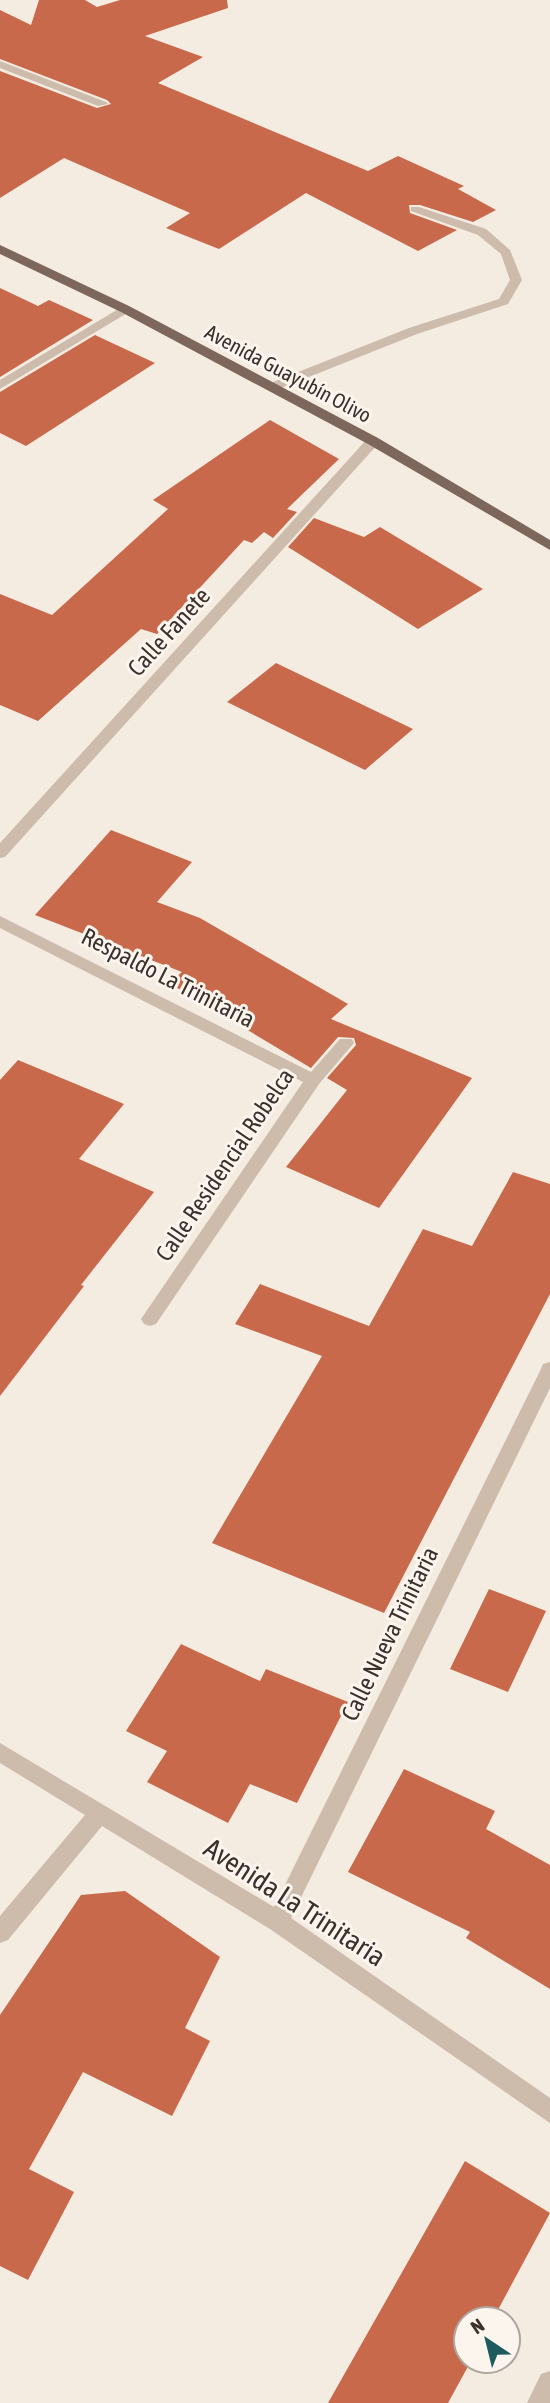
<svg xmlns="http://www.w3.org/2000/svg" width="550" height="2403" font-family="'Asap Condensed',sans-serif">
	<rect width="100%" height="100%" fill="#f4ebe1"/>
	<path fill="#c8694b" d="M39,0h46l12,7 23,-7h107l1,8 -83,28 58,21 -45,26 210,88 30,-15 66,30 -6,3 38,21 -23,12 -53,-17h-11l1,8 47,17 -39,21 -112,-58 -87,56 -53,-21 24,-15 -126,-55 -64,40v-127l97,37 14,-4 -4,-4 -107,-41v-49l31,15z
		M0,288l38,18 11,-6 44,20 -93,57z
		M95,335l60,28 -129,83 -26,-13v-41z
		M270,420l69,39 -52,50 10,3 -24,26 -9,-6 -12,11 -8,-3 -87,94 -16,-5 -103,92 -38,-16v-111l52,21 116,-106 -15,-9z
		M314,518l50,19 16,-10 103,62 -65,40 -130,-82z
		M276,663l137,66 -48,41 -138,-68z
		M111,830l81,32 -35,40 43,16 148,86 -17,15 141,59 -93,130 -93,-41 61,-77 -20,-12 29,-33 -2,-7 -16,-1 -27,31 -142,-85 13,-11 -147,-57z
		M18,1060l106,44 -45,55 75,33 -73,93 3,1 -84,110v-316z
		M513,1172l37,12v110l-166,319 -172,-70 110,-187 -87,-32 25,-40 109,42 54,-97 49,17z
		M489,1589l57,22 -38,81 -58,-23z
		M181,1644l79,37 6,-12 82,33 -51,101 -47,-19 -22,39 -81,-41 20,-31 -41,-20z
		M404,1769l91,42 -9,18 64,36v124l-84,-51 4,-6 -122,-60z
		M125,1891l95,66 -35,71 25,13 -38,75 -89,-44 -54,97 45,23 -46,88 -28,-14v-251l81,-120z
		M465,2161l85,52 -57,106h-27v42h5l-23,42h-120z"/>
	<g fill="none" stroke-linecap="round" stroke-linejoin="round">
		<path fill="#cdbbac" fill-rule="evenodd" d="M0,61l106,41 2,2 -10,2 -98,-38z
			M411,207h8l67,22 24,21 12,30 -14,24 -91,30 -141,56h-8v-6l141,-56 90,-29 11,-19 -9,-26 -23,-19 -67,-24z
			M125,305l6,4 -2,3 -129,77v-9z
			M373,437l5,1v6l-373,413 -5,1v-15l368,-405z
			M0,916l311,156 29,-33h12l2,4 -35,41 -163,240 -6,2 -6,-2 -3,-5 162,-237 -303,-154z
			M550,1362v26l-259,530 259,180v25l-280,-194 -168,-103 -94,114 -8,3v-27l85,-101 -85,-52v-20l274,164 267,-538 2,-5z
			M550,2371v32h-23l14,-29z"/>
		<path fill="#7d675c" fill-rule="evenodd" d="M0,245l129,61 249,132 172,102v10l-182,-106 -247,-132 -121,-58z"/>
	</g>
	<g text-anchor="middle" stroke-width="6" stroke-linejoin="round" paint-order="stroke">
		<g font-size="21" fill="#3b302b" stroke="#fbf5ee">
			<text transform="translate(288 374) rotate(28)" y="7">Avenida Guayubín Olivo</text>
		</g>
		<g font-size="24" fill="#3b302b" stroke="#fbf5ee">
			<text transform="translate(169 632) rotate(-48)" y="8">Calle Fanete</text>
			<text transform="translate(168 978) rotate(27)" y="8">Respaldo La Trinitaria</text>
			<text transform="translate(225 1165) rotate(-56)" y="8">Calle Residencial Robelca</text>
			<text transform="translate(390 1634) rotate(-64)" y="8">Calle Nueva Trinitaria</text>
		</g>
		<g font-size="28" fill="#3b302b" stroke="#fbf5ee">
			<text transform="translate(295 1902) rotate(33)" y="10">Avenida La Trinitaria</text>
		</g>
	</g>
	<g transform="translate(487 2340) rotate(325)"><circle r="33" fill="#fbf5ee" stroke="#aea6a0" stroke-width="2"/>
	<path d="M0-5L12 26L0 18L-12 26Z" fill="#1f5a5e"/>
	<text y="-10" font-size="19" font-weight="bold" text-anchor="middle" fill="#3b302b">N</text>
	</g>
</svg>
